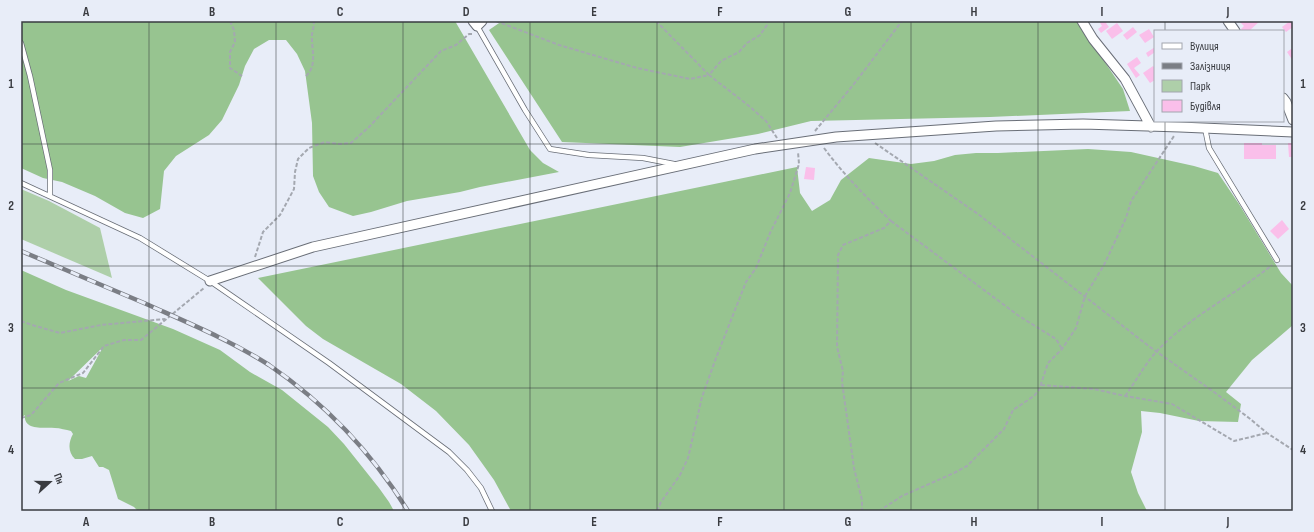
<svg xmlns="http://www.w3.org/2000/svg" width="1314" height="532" font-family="'Sofia Sans Condensed',sans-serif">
	<rect width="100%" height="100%" fill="#e8edf8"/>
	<path fill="#aecfa9" d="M21,189l28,12 51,27 12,50 -91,-39z"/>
	<path fill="#97c490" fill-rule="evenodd" d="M21,21h434l75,129 13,13 16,9 -79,15 -20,5 -53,9 -36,11 -18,4 -24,-9 -10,-15 -6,-16 -1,-53 -7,-52 -8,-17 -11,-14h-17l-15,9 -9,17 -6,19 -17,35 -13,15 -33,21 -12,15 -4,38 -17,9 -18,-5 -30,-17 -33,-14 -19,-4 -22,-10z
		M502,21h575l46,68 7,22 -140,6 -179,4 -53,13 -78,13 -118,-5 -73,-112z
		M1088,149l43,3 63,14 24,7 21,31 42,69 12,13v39l-41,35 -26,32 15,12 -3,18 -39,-1 -39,-8 -19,-2 1,21 -11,40 7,21 9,18h-636l-17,-31 -25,-35 -33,-34 -35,-27 -78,-45 -17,-13 -48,-48 539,-111 3,26 12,18 18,-11 11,-20 28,-22 42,6 23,-3 21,-6 21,-2h22z
		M21,270l45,20 107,39 47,21 30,22 32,18 46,37 16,17 35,44 10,14 5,9h-256l-4,-4 -16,-8 -9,-29 -6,-3h-4l-7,-11 -10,3h-7c-7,-7 -7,-16 -2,-25l-2,-3c-5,-1 -11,-3 -16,-3 -10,-1 -32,3 -30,-13l-4,3zM103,347l-17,31 -7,-2 -11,5z"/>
	<path fill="#fabfea" d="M1099,21h9l-2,2 3,4 -8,6 -3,-4 4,-3z
		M1239,21h21l-11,10h-7l-1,-2 3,-3z
		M1290,21l3,4v2l-7,5 -4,-5z
		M1117,23l6,8 -11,8 -6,-8z
		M1133,27l4,5 -10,8 -4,-5z
		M1149,29l5,8 -9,6 -6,-8z
		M1155,47v5l-7,5 -2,-4z
		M1291,49l2,2v10l-6,-9z
		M1137,57l4,6 -7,5 6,7 -4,3 -9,-14z
		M1153,66l2,2v12l-5,3 -7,-10z
		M1244,143h18v2h14v14h-32z
		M1288,143h5v14h-4z
		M806,167l9,1 -1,12 -10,-1z
		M1282,220l7,9 -11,10 -8,-8z"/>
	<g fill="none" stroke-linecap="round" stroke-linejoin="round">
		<g stroke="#696e77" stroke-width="6">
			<path id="service" d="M477,26l48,84 25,39 39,6 54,3 31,6
				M21,43l9,33 20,94v26
				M1205,128l4,20 68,112
				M21,183l119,55 70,43 119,82 120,89 18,18 14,18 11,23"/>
		</g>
		<g stroke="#696e77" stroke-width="11">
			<path id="minor" d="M473,21l4,5 5,-5
				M1082,21l11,18 32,40 26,48
				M1228,21l7,10
				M1283,98l3,4 7,18
				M210,281l103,-34 442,-98 81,-12 160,-11 87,-2 97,3 113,5"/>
		</g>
		<path stroke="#a4a8b0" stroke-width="2" stroke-dasharray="4 2" stroke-linecap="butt" d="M230,21l4,9 1,12 -5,10v16l12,8
			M496,21l63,24 78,23 53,11 19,-4 40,31 17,15 11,17
			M656,21l53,54 12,-14 18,-9 8,-9 13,-8 7,-10v-4
			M306,76c12,-11 5,-27 6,-42 1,-4 2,-9 2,-13
			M815,131l39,-47 48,-63
			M875,143l103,71 172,133 64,45 35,26 18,15 26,17
			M824,148c20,27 43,50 67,73l-7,7 -41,17 -5,10 -1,92 6,24 -1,11 12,86 8,32v11
			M891,221l128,95 37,23 6,10
			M255,257l8,-25 17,-17 14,-26 1,-17 3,-13 11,-11 16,-6 14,2 12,-1 18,-16 72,-76 15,-6 13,-11h3
			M21,321l11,4 28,8 41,-8 64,-6
			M1041,385l53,4 31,7 47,8 62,37 33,-8
			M1125,396c11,-15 20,-32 32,-45 33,-35 78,-56 115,-86
			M21,418l10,-3 28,-32 24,-10 21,-27 20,-6h17l63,-52
			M657,511l4,-9 19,-27 8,-17 14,-61 14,-39 30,-76 10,-14 14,-35 20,-40 9,-29 -1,-12
			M879,511l23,-15 52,-23 13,-7 37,-37 9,-19 21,-14 5,-6 9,-27 14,-14 14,-21 9,-32 19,-31 22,-47 5,-17 43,-65"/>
		<use href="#service" stroke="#fff" stroke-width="4.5"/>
		<use href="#minor" stroke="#fff" stroke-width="9"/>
		<g stroke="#7b7e85" stroke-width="4.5">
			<path id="rail" d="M21,251c41,17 82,35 123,52 42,19 86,37 125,62 57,39 103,88 139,146"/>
		</g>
		<use href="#rail" stroke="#e8edf8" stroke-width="3" stroke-dasharray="9" stroke-linecap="butt"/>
	</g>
	<path fill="none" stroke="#393b40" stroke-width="1" stroke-opacity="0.55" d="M149,21v490M276,21v490M403,21v490M530,21v490M657,21v490M784,21v490M911,21v490M1038,21v490M1165,21v10M1165,121v390M21,144h1272M21,266h1272M21,388h1272"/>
	<rect width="1314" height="532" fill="none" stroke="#e8edf8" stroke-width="44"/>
	<rect x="1154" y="30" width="130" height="92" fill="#e8edf8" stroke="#a2a6ae"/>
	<rect x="1162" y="43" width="20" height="6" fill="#ffffff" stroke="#a2a6ae"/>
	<text x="1190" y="50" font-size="12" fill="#393b40">Вулиця</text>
	<rect x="1162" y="63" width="20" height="6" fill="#7b7e85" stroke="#a2a6ae"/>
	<text x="1190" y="70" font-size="12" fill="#393b40">Залізниця</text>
	<rect x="1162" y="80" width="20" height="12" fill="#aecfa9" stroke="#a2a6ae"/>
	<text x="1190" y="90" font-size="12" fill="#393b40">Парк</text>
	<rect x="1162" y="100" width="20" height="12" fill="#fabfea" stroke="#a2a6ae"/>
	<text x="1190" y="110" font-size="12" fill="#393b40">Будівля</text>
	<g transform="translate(50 482) rotate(69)" stroke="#e8edf8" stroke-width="3" paint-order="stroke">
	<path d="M0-3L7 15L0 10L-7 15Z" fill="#393b40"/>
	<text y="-6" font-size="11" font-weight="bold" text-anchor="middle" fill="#393b40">Пн</text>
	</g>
	<rect x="22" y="22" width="1270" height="488" fill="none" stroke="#393b40" stroke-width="1.5"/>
	<g font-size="13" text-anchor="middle" font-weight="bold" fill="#393b40">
		<text x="86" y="16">A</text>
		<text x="212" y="16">B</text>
		<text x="340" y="16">C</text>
		<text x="466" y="16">D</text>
		<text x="594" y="16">E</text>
		<text x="720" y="16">F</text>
		<text x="848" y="16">G</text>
		<text x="974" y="16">H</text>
		<text x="1102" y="16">I</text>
		<text x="1228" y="16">J</text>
		<text x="11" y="88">1</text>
		<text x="1303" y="88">1</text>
		<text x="11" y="210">2</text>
		<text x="1303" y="210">2</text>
		<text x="11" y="332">3</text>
		<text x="1303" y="332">3</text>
		<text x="11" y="454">4</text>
		<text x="1303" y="454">4</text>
		<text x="86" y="526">A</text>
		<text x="212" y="526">B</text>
		<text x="340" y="526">C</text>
		<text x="466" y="526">D</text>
		<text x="594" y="526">E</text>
		<text x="720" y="526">F</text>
		<text x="848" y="526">G</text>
		<text x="974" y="526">H</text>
		<text x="1102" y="526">I</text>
		<text x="1228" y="526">J</text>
	</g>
</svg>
